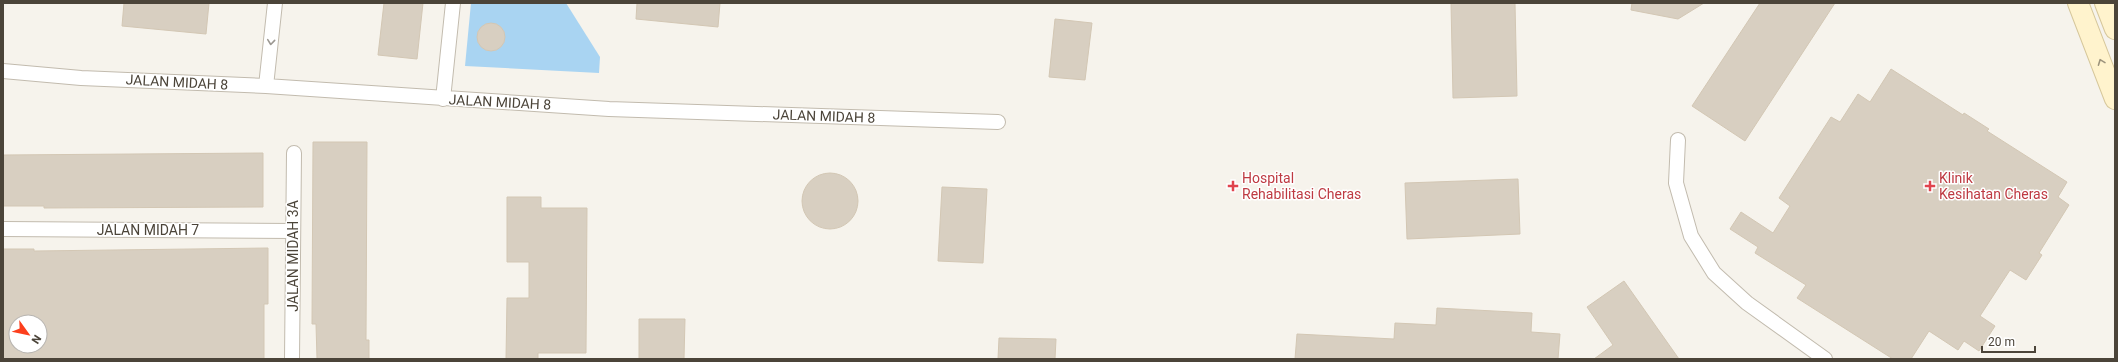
<svg xmlns="http://www.w3.org/2000/svg" width="2118" height="362" font-family="Roboto,sans-serif">
	<rect width="100%" height="100%" fill="#f6f3ec"/>
	<path fill="#a9d4f2" d="M471,3h95l34,54 -1,16 -134,-7z"/>
	<path fill="#d8cfc1" stroke="#d3c7b4" fill-rule="evenodd" d="M124,3h85l-3,31 -84,-8z
		M384,3h39l-6,56 -39,-4z
		M637,3h83l-2,24 -82,-8z
		M1451,3h64l2,93 -64,2z
		M1632,3h72l-26,16 -47,-9z
		M1760,3h75l-90,138 -53,-35z
		M1055,19l37,4 -7,57 -36,-3z
		M477 37a14 14 0 1 1 28 0a14 14 0 1 1-28 0Z
		M1891,69l72,46 1,-2 25,16 -2,2 80,51 -9,15 11,8 -30,48 3,2 -16,25 -16,-10 -30,46 15,10 -16,25 -15,-10 -6,9 -29,-19 -18,28h-18l-96,-61 9,-13 -51,-32 3,-6 -28,-18 11,-17 32,21 17,-27 -11,-8 52,-81 9,5 18,-28 12,8z
		M313,142h54l-1,198h3v19h-52l-1,-35h-4z
		M263,153v54l-219,1v-2h-41v-51z
		M802 201a28 28 0 1 1 56 0a28 28 0 1 1-56 0Z
		M1518,179l2,55 -113,5 -2,-56z
		M942,187l45,2 -4,74 -45,-2z
		M507,197h34v11h46l-1,145h-48v6h-32l1,-61h22v-36h-22z
		M268,248v56h-4v55h-261v-110h31v2zM16,322h24v24h-24z
		M1624,281l55,78h-85l19,-14 -26,-38z
		M1437,308l95,5 -1,19 29,2 -2,25h-263l2,-25 97,5 1,-16 41,2z
		M639,319h46l-1,40h-45z
		M999,338l57,1 -1,20h-57z"/>
	<g fill="none" stroke-linecap="round" stroke-linejoin="round">
		<g stroke="#c2bbae" stroke-width="16">
			<path id="street" d="M3,71l78,7 185,8 343,23 389,13
				M266,86l9,-83
				M443,99l10,-96
				M1678,140l-2,43 15,53 23,37 33,30 78,56
				M3,229l290,2
				M292,359l2,-206"/>
		</g>
		<g stroke="#d6c79b" stroke-width="22">
			<path id="secondary" d="M2078,3l37,96
				M2105,3l10,26"/>
		</g>
		<use href="#street" stroke="#fff" stroke-width="14"/>
		<use href="#secondary" stroke="#fff3cd" stroke-width="20"/>
	</g>
	<defs><path id="oneway-chevron" d="M-2-3.5L2.5 0L-2 3.5" fill="none" stroke-width="1.6" stroke-linecap="round" stroke-linejoin="round"/></defs>
	<use stroke="#9c9892" href="#oneway-chevron" transform="translate(271 42) rotate(96)"/>
	<use stroke="#9c937c" href="#oneway-chevron" transform="translate(2101 62) rotate(-111)"/>
	<g fill="#e0444e" stroke="#fff" stroke-width="1.5">
		<path d="M1231 180h4v4h4v4h-4v4h-4v-4h-4v-4h4z"/>
		<path d="M1928 180h4v4h4v4h-4v4h-4v-4h-4v-4h4z"/>
	</g>
	<g text-anchor="middle" stroke-width="3" stroke-linejoin="round" paint-order="stroke">
		<g font-size="14" fill="#4b4439" stroke="#fff">
			<text transform="translate(177 82) rotate(3)" y="5">JALAN MIDAH 8</text>
			<text transform="translate(500 102) rotate(3)" y="5">JALAN MIDAH 8</text>
			<text transform="translate(824 116) rotate(2)" y="5">JALAN MIDAH 8</text>
			<text x="148" y="235">JALAN MIDAH 7</text>
			<text transform="translate(293 256) rotate(-90)" y="5">JALAN MIDAH 3A</text>
		</g>
		<g font-size="14" fill="#be3a42" stroke="#fff" text-anchor="start">
			<text x="1242" y="183">Hospital<tspan x="1242" dy="16">Rehabilitasi Cheras</tspan></text>
			<text x="1939" y="183">Klinik<tspan x="1939" dy="16">Kesihatan Cheras</tspan></text>
		</g>
	</g>
	<rect width="2118" height="362" fill="none" stroke="#4b4439" stroke-width="8"/>
	<g transform="translate(28 334) rotate(123)"><circle r="19" fill="#ffffff" stroke="#b7b4b0"/>
	<path d="M0-3L7 15L0 10L-7 15Z" fill="#fc3f1d"/>
	<text y="-6" font-size="11" font-weight="bold" text-anchor="middle" fill="#4b4439">N</text>
	</g>
	<path d="M1982 346v6h53v-6" fill="none" stroke="#4b4439" stroke-width="2"/>
	<text x="1988" y="346" font-size="12" fill="#4b4439" stroke="#ffffff" stroke-width="3" paint-order="stroke">20 m</text>
</svg>
